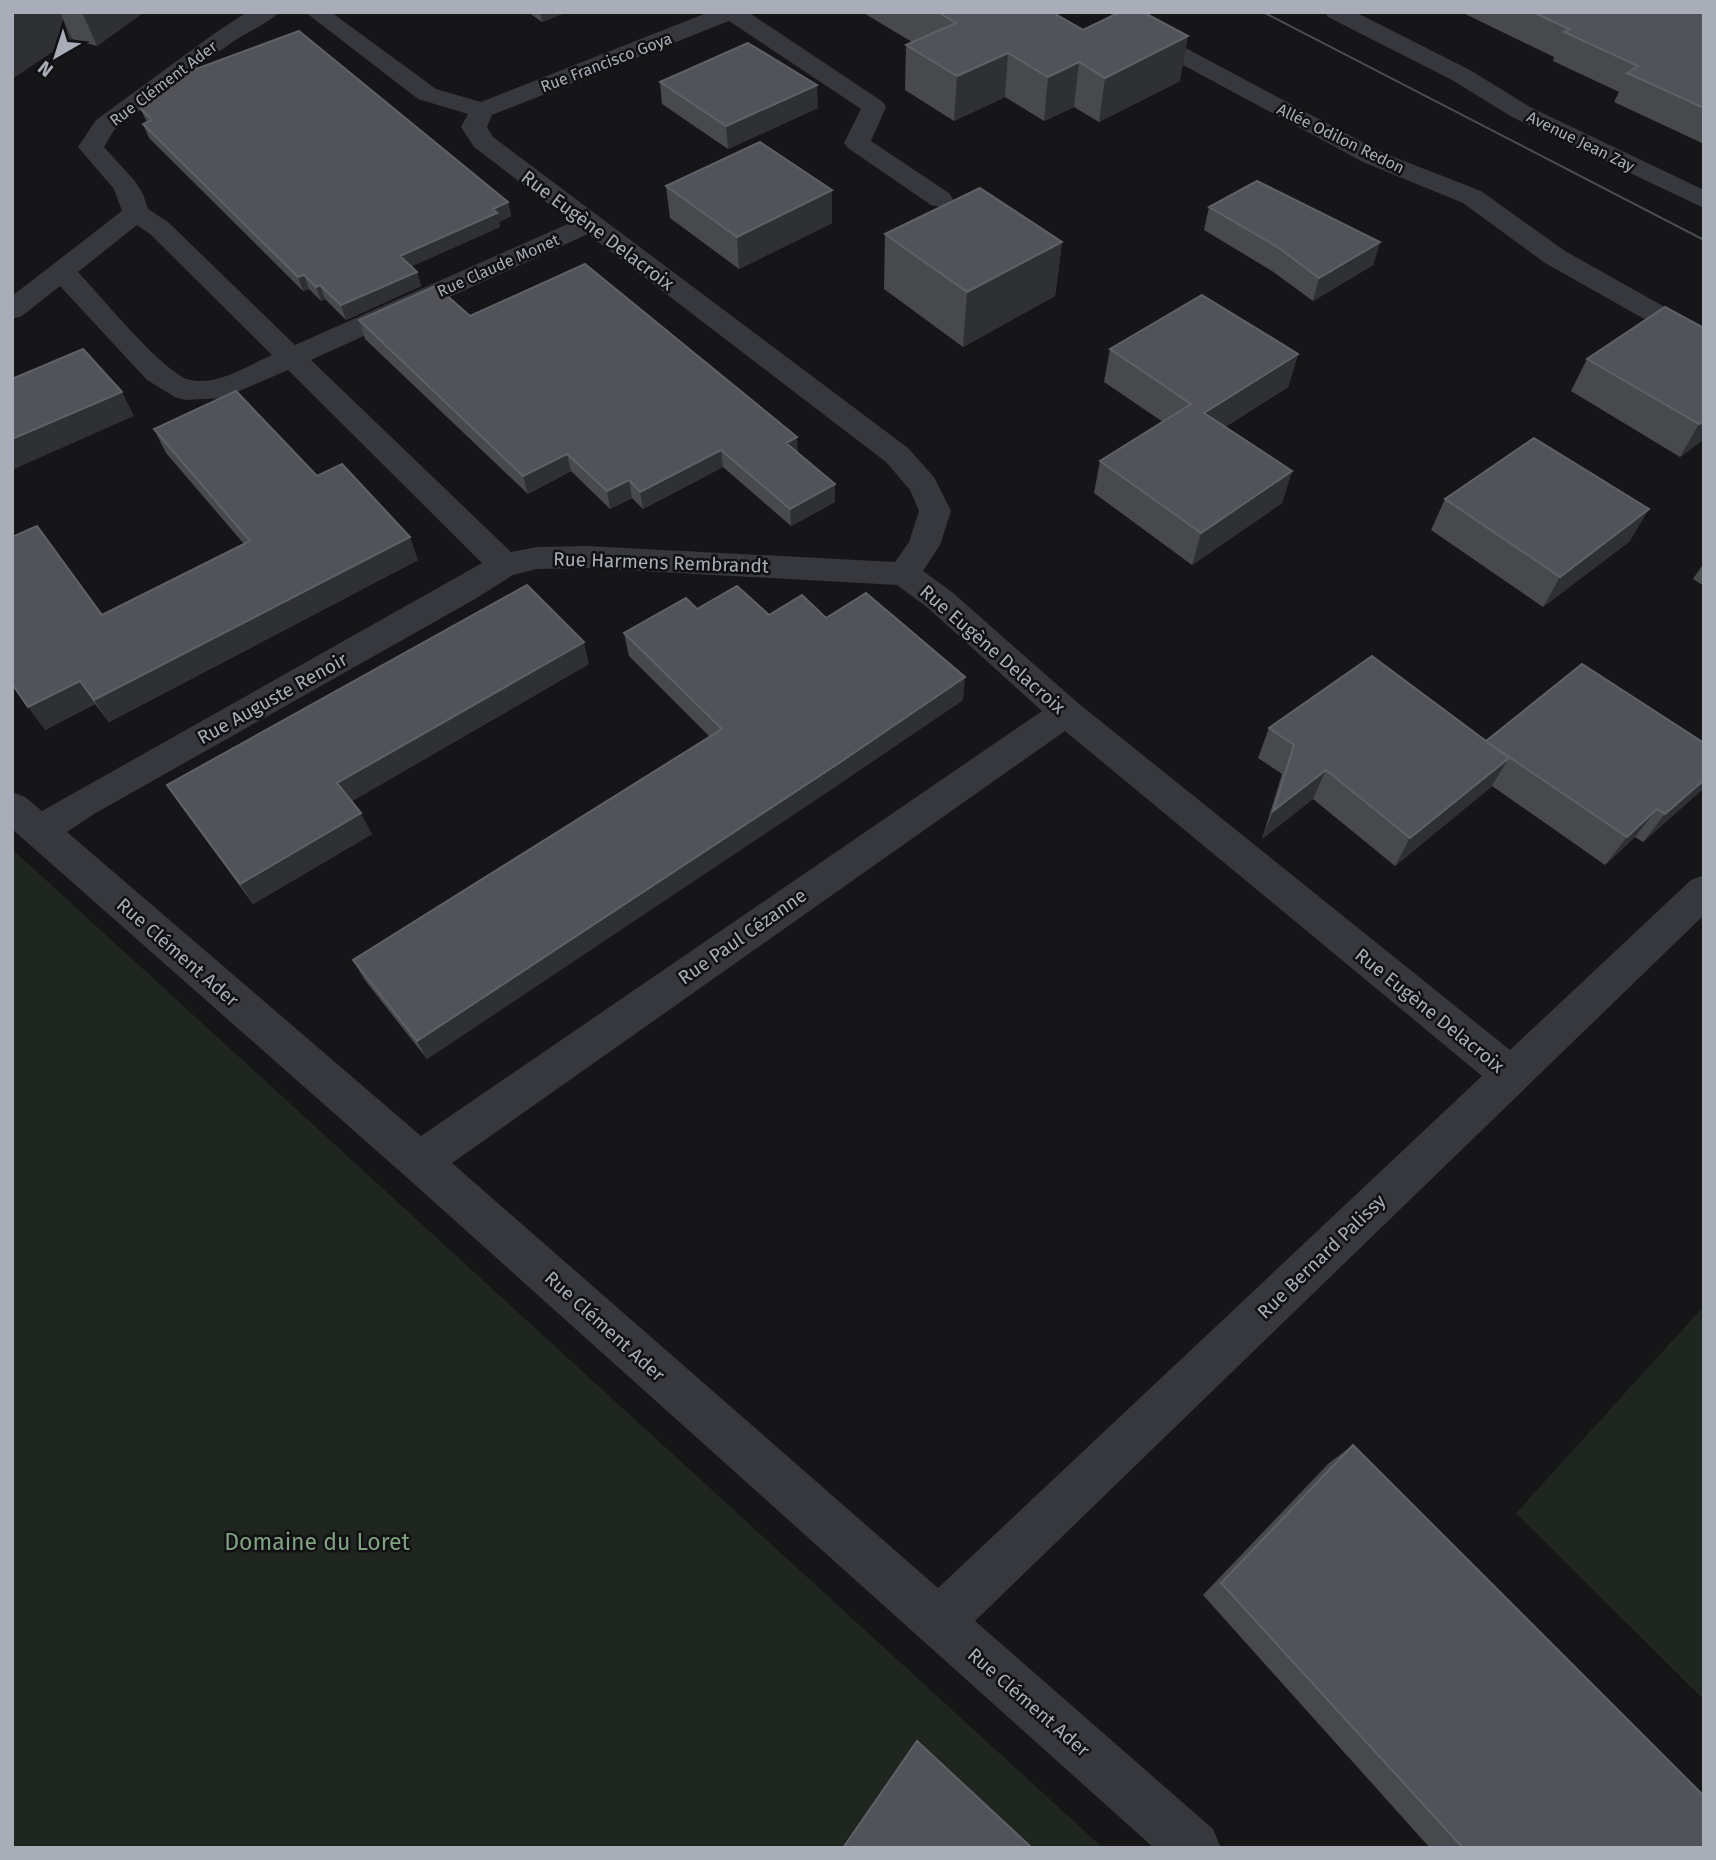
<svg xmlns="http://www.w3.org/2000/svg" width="1716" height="1860" font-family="'Fira Sans',sans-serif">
	<rect width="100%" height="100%" fill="#161618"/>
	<path fill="#1e261f" d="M12,849l1091,999h-1091z
		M1704,1306v394l-188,-187z"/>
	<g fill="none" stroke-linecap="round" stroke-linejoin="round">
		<path fill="#37383d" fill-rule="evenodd" d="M279,12c-4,7 -36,23 -45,29 -41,28 -80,59 -120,89l-10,17 30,33 9,14 5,15 20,13 127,123 277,-123 -98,-75 -13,-20 7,-13 -50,-15 -113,-87h26l105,77 45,13 228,-90h39l135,90 3,5 -15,34 78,52 4,6 -4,6 -9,2 -9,-2 -83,-57 -4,-5 17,-34 -132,-88 -237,94 -5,12 6,10 415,311 26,29 17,34 -11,34 -17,26 29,21 126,111 432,347 181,-170 13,-5v40l-729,706 238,208 8,19h-67l-750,-673 -392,-346v-37l13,5 17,14 440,-248 -194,-193 -65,28 -38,2 -10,-3 -28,-17 -87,-94 -38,30 -10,3v-23l110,-85 -8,-22 -36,-42 18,-27 119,-87 32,-21zM137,225l13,9 122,121c-23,10 -55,31 -82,25 -26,-6 -90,-85 -112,-108zM588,234l298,228 24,28 9,21 -10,31 -14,20 -308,-16 -50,1 -26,5 -200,-192zM587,568l310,17 31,23 114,103 -621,425 -354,-304 27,-18 381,-215 38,-24 24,-6zM1065,731l417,345 -544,512 -486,-425z
			M1119,12h23l8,17 231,123 100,39 84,60 139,78v21l-10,-3 -149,-84 -82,-60 -100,-41 -230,-124z"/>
		<path fill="#37383d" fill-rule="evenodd" d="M1325,12h30l115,58 60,37 174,83v18l-192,-91 -60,-37 -124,-63z"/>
		<path stroke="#4a4c52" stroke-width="2" d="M1263,12l441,228"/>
	</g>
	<path fill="#47494d" d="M12,12h132l-47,34 -25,-7z
		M528,12h39l-25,10z
		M862,12h190l128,69 -81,41 -25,-15 -30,14 -39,-24 -51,24 -49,-31 1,-45 6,-3z
		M1461,12h243v132l-90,-42 5,-10 -66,-31 1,-4z
		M660,82l158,26 -90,41 -66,-45z
		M140,108l368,94 3,14 -12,6 1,5 -88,39 5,6 4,14 -75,34 -21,-21 -4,2 -12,-12 -6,2 -154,-153 -6,-14 4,-2z
		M666,186l166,4v33l-93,46 -69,-51z
		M1209,207l171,35 -7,23 -60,36 -41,-30 -68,-41z
		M885,234l177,8 -7,54 -92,51 -79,-58z
		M1665,307l39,132 -24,18 -109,-66 16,-32z
		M470,316l328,137 37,31v18l-44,24 -68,-59 -80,42 -11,-11 -22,11 -39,-38 -43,23 -163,-155 -6,-19z
		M1110,349l188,5 -10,33 -63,40 67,44 -10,32 -90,62 -98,-72 6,-32 63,-39 -59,-40z
		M154,429l163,47 101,84 -309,162 -14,-18 -50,26 57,-115 142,-71 -78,-91z
		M1445,499l185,42 -87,66 -112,-77z
		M1704,563v23l-11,-7z
		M697,609l72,6 57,3 137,82 -121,82 -415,277 -63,-80 -11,-19 357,-223 -81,-81 -5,-23z
		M589,664l-237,137 20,33 -119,70 -72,-98 -14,-21z
		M1269,728l217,13 218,2v45l-61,54 -8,-5 -30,28 -113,-79 -97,80 -82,-67 -51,40 20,-65 -24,-16z
		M1353,1445l351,403h-274l-227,-253 126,-132z"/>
	<path fill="#2f3033" d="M18,12h42l12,27 -60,40v-63z
		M82,12h62l-47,34z
		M540,12h27l-25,10z
		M1188,36l-8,45 -81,41 6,-44z
		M1008,53l-3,44 -51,24 3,-45z
		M1079,62l-5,45 -30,14 4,-44z
		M817,85l1,23 -90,41 -2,-23z
		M832,190v33l-93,46 -2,-32z
		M508,202l3,14 -12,6 1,5 -96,43 -4,-14z
		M1062,242l-7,54 -92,51 4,-55z
		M1380,242l-7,23 -60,36 6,-23z
		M417,272l4,14 -75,34 -5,-15z
		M304,275l5,14 -6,2 -5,-14z
		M320,285l5,14 -4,2 -5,-14z
		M1298,354l-10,33 -92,58 8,-32z
		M122,392l12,24 -122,54v-31z
		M1704,421v18l-24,18 19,-33z
		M797,437l1,18 -12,-12z
		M721,450l2,17 -80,42 -3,-17z
		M567,454l4,17 -43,23 -5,-18z
		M1292,471l-10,32 -90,62 9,-32z
		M629,480l3,18 -22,11 -3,-18z
		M835,484v18l-44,24 -1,-17z
		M1649,509l-19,32 -87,66 17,-30z
		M410,537l8,23 -309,162 -15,-22z
		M584,642l5,22 -242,140 -10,-21z
		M965,677l-2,23 -121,82 -415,277 -10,-18z
		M80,681l15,23 -50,26 -17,-23z
		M1509,758l-18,29 -96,79 15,-28z
		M1326,770l-13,29 -51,40 11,-28z
		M1704,780v8l-61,54 22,-28z
		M1657,809l-22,28 -30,28 22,-28z
		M361,813l11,21 -119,70 -13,-20z"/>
	<path fill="#525359" stroke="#5f6168" stroke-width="2" d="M938,12h114l31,18 37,-18h23l45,24 -83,42 -26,-16 -31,15 -40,-24 -51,23 -51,-31 50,-22z
		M1533,12h171v96l-77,-35 11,-7 -74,-34 5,-3z
		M299,31l209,171 -15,7 4,4 -97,43 17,16 -76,33 -21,-20 -4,2 -12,-12 -6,2 -155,-153 9,-4 -12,-12 48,-36z
		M748,43l69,42 -91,41 -66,-44z
		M760,142l72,48 -95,47 -71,-51z
		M1257,181l123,61 -61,36 -40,-30 -70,-41z
		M980,188l82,54 -95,50 -82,-58z
		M585,264l212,173 -11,6 49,41 -45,25 -69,-59 -81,42 -11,-12 -22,11 -40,-37 -44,22 -164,-156 77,-34 34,30z
		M1202,295l96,59 -94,59 88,58 -91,62 -101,-72 91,-57 -81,-55z
		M1665,307l39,21v93l-5,3 -112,-65z
		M83,349l39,43 -110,47v-60z
		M236,391l81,85 25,-12 68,73 -316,163 -14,-19 -52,26 -16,-23v-147l25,-11 65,89 148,-74 -96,-112z
		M1534,438l115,71 -89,68 -115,-78z
		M527,585l57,57 -247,141 24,30 -121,71 -73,-99z
		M737,586l32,29 33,-20 24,23 40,-25 99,84 -123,84 -425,280 -64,-81 369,-231 -98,-96 62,-35 11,11z
		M1372,656l114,85 96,-77 122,79v37l-39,34 -8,-5 -30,28 -140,-95 22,16 -99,80 -84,-68 -53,41 21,-66 -25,-17z
		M1353,1445l351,351v52h-241l-242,-265z
		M917,1741l115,107h-189z"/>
	<g text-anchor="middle" stroke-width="5" stroke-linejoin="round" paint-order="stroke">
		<g font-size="16" fill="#a8adb8" stroke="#111113">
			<text transform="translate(606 62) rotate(-21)" y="6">Rue Francisco Goya</text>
			<text transform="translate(163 83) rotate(-37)" y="6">Rue Clément Ader</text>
			<text transform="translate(1341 138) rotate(26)" y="6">Allée Odilon Redon</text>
			<text transform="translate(1581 141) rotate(26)" y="6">Avenue Jean Zay</text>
			<text transform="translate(498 265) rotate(-24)" y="6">Rue Claude Monet</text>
		</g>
		<g font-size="19" fill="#a8adb8" stroke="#111113">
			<text transform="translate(598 230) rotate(37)" y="7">Rue Eugène Delacroix</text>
			<text transform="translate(661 562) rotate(2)" y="7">Rue Harmens Rembrandt</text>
			<text transform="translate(993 649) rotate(41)" y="7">Rue Eugène Delacroix</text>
			<text transform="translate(272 698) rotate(-29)" y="7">Rue Auguste Renoir</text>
			<text transform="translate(742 936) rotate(-35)" y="7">Rue Paul Cézanne</text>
			<text transform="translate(178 952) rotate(41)" y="7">Rue Clément Ader</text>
			<text transform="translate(1430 1010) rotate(39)" y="7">Rue Eugène Delacroix</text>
			<text transform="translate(1321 1256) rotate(-44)" y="7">Rue Bernard Palissy</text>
			<text transform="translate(605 1326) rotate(42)" y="7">Rue Clément Ader</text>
			<text transform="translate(1029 1702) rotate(41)" y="7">Rue Clément Ader</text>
		</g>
		<g font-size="23" fill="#7fa381" stroke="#111113">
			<text x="317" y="1550">Domaine du Loret</text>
		</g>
	</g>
	<rect width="1716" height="1860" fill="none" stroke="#a8adb8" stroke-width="28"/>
	<g transform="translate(56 56) rotate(219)" stroke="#111113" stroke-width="5" paint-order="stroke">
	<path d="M0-5L12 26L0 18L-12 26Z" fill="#a8adb8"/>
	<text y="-10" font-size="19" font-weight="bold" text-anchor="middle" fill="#a8adb8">N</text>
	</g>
</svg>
